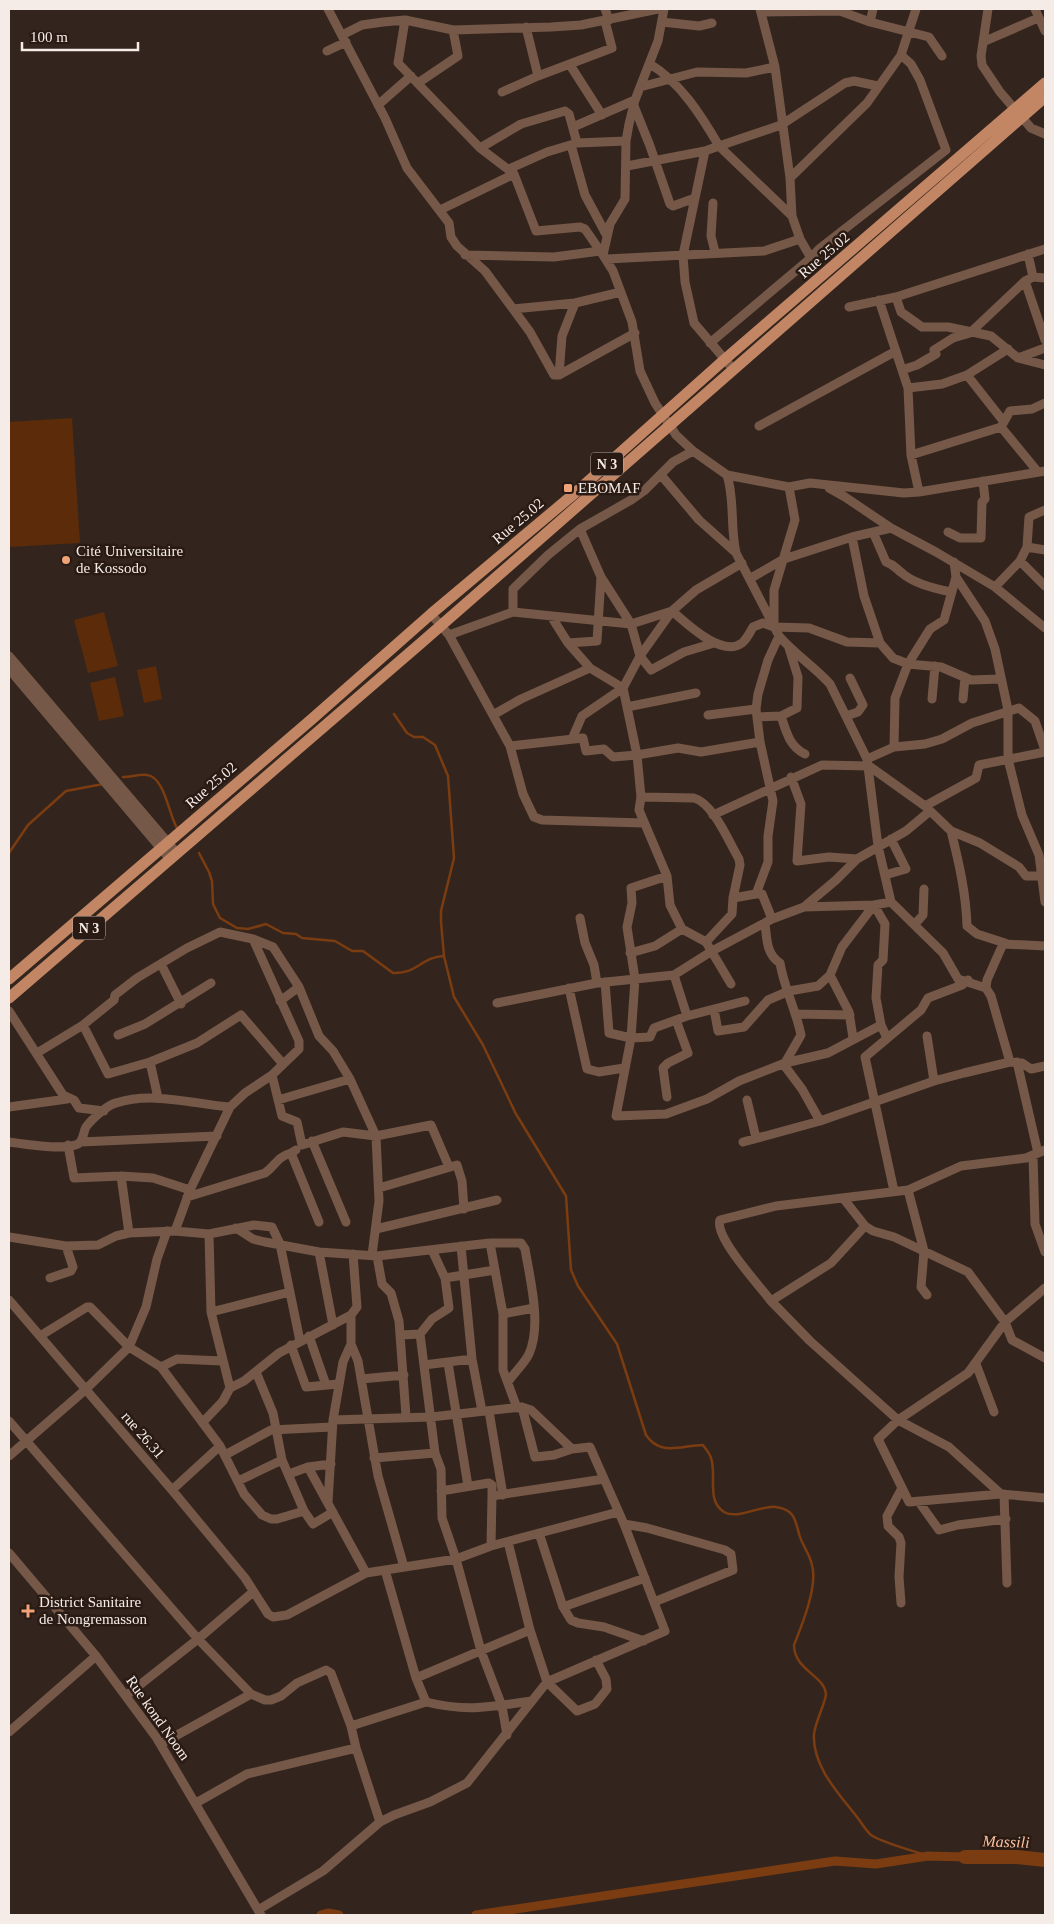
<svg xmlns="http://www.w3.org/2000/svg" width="1054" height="1924" font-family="Georgia,serif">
	<rect width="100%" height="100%" fill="#33251d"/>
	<path fill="#5c2b09" d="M72,418l8,125 -71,4v-125z
		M104,612l14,54 -30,7 -14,-53z
		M156,666l6,33 -18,4 -7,-33z
		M115,677l9,39 -25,5 -9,-38z"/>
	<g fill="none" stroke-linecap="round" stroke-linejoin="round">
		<path stroke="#7b3c11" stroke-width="2.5" d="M394,714l13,19 7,4h9l12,8 13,31 6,82 -13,53v11l3,34 10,41 29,48 33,69 50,82 5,74 7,16 39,58 29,91c15,22 35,10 57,10 3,4 7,9 8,13 6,17 -5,43 13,54 14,8 36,-7 52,-5 20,3 19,14 24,30 3,9 10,18 12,28 6,21 -10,60 -18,80 0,25 30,30 32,49 0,7 -11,29 -12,40 -2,32 25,60 43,83 4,5 9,14 14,18 12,8 43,16 57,21
			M123,777c8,0 16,-3 24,-2 18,2 22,41 30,53
			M9,853l19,-28 38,-34 37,-7
			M199,853l10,19 3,9 1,23 7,14 17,10 11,1 18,-5 17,9 13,1 6,4 33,3 17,10h11l30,22c25,1 28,-16 51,-17"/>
		<path stroke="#7b3c11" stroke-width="9" d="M321,1915l7,-2 11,2
			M476,1915l359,-54 41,3 52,-8 37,1"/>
		<path stroke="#7b3c11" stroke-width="14" d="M965,1857h52l28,3"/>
		<path stroke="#765848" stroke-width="9" d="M328,9l57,109 22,50 42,55 2,14 6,9 28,25 45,61 24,43h5l76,-42
			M605,9l4,11
			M664,9l-6,32 -23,59 -6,24 -3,17 -1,58 -15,25 -7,31 10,16 19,51 8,49 15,32 21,32 17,16 34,24 62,12 21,-4 94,10 15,-1 126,-21
			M988,9l-7,47 1,9 18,27 31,36 14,6
			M1035,9l10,22
			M761,12l79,-1 30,11 59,15 13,19
			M405,20l-7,43 82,85 34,26 22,57 44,-4 5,2 18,26
			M662,22l37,4 13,-3
			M870,22l3,-13
			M526,27l12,49
			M342,35l20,-10 21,-3 22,-2 48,10 98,-3 30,-2 77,-16
			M983,42l55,-24
			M327,51l19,-9
			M650,64c30,18 51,51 69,82l-14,5 -22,104 2,27 9,41 39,46
			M570,65l32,50
			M418,83l40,-27 -5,-26
			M640,87l57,-15 49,1 29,-6
			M502,92l36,-16 74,-28 -7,-27
			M378,105l33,-29
			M634,106l16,40 20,58 3,2 22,-8
			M573,127l62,-27
			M571,145l14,50 22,41
			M480,148l41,-24 44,-13 4,3 8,29
			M627,166l78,-15
			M509,169l38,-17 30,-9 49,-2
			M790,178l77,-75 34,-48 15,-46
			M713,203l-2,33 4,16
			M440,210l74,-36
			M792,216l-73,-70 62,-21 64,-42 9,-2 24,5
			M1028,254l5,23
			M465,255l89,2 46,-6
			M811,258l8,-9 127,-99 -26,-70 -9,-16 -10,-9
			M607,259l157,-8 36,-12
			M1025,281l20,59
			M896,297l5,15 21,15h26l43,9 27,22 27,7
			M879,300l29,88 3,67 8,37
			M849,307l47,-10 149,-48
			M513,309l62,-6 46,-11
			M710,343l101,-85 -11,-19 -8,-23 -2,-38 -15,-111 -15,-58
			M1018,358l27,-10
			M902,370l15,-5 19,-11 -2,-4 19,-12 17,-5 55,-52 8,-4 12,1
			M559,375l3,-39 13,-33
			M967,375l37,47
			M908,388l34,-4 25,-9 41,-26
			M759,426l137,-75
			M1001,427l37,45
			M911,455l90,-28 9,-16 22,-2 13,-6
			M661,475l38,45 36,32
			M727,475c8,25 3,52 9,78l43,83c15,18 35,30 51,48l37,75 11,87 13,56 52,51 15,26 28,9 5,8 19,66
			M829,488l16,9 46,31 45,24 59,35 50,41
			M580,529l21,48 30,47 9,32 11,14 33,-18 30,-9
			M873,532l13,30c9,3 9,6 16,11 12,11 34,16 49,19
			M948,532l12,6h21l1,-36 3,-3 -2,-18
			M852,537l12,59 16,47 13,15 15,6 -13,34 -1,49 -27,12
			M1027,547l18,3
			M1020,561l25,25
			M954,562l2,15 29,44 10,28 13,61v49l14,56 17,40 6,47
			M956,577l-12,43 -14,9 -22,35 33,3 30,13 29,-1
			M751,578l33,-19 68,-22 39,-9
			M995,587l25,-26 7,-14 2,-30 16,-7
			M672,611c15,13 50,47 70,32 5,-4 8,-11 11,-16l10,-4 11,4 35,1 38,14 33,1
			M513,612v-23l35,-34 32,-26 51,-29 14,-10 28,-28 20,-11
			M431,614l18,21 61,111 13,48 11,23 8,3 101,3
			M551,616l17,27 22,25 33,20 14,67 4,42 -2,13 28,66 3,29 12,24 24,13 25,42
			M774,625v-35l21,-70 -6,-33
			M449,635l64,-23 118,12 41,-13
			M568,643l29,-2 4,-64
			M9,656l167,196
			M9,669l160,189
			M932,699l3,-33
			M963,699l2,-22
			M627,707l69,-14
			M493,715l28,-16 69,-31
			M708,715l48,-6
			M781,716c5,15 8,30 24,38
			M846,716l12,-4 5,-7 -13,-27
			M757,717l24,-1 16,-8 1,-31 -9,-29
			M572,739l10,-23 41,-28 17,-32 32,-45 24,-21 46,-27
			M510,746l73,-8 3,13 18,-2 9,8 24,-2 41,-7 23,4 59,-10
			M894,747l31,-3 17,-5 30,-16 47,-15 16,13 10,29
			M791,777l10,27 -4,57 32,-4 28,2
			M641,797l53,1c19,5 35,44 45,61l1,6 -7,33 -1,16 -26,28
			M925,806l51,-28 3,-13 66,-13
			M713,815l109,-50 47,1 56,40 26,25 29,12 39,24 7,9h15l4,-5
			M951,831c8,32 15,62 16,95l10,8 28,9
			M885,875l21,-6 -15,-30
			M667,876l-36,12 1,15 -5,24 8,52 -4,59 -15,78 50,-2 41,-15 32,-18 46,-18 43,-10 53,-28
			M733,898l23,-4
			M804,907l70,-2 17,-3
			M580,918l5,25 9,22 3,18
			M772,919l-10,-25h-6l12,-32v-26l5,-35 -13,-59 -4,-33 2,-15 10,-34 11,-24
			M765,923c2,16 1,31 15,40 4,25 16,47 21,72l-16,28
			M915,924l8,-9 1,-26
			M630,953l25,-7 27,-17
			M161,964l20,40
			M674,975l13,41
			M830,975l19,37 4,26
			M605,982l4,51 22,5 19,-1 4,-9 33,-12 58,-15
			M569,988l18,81 12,3 25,-4
			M986,988l1,-8 16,-36 42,2
			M280,1001l19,-14
			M497,1003l100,-20 77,-8 38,-24 60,-32 32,-12 32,-27 21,-21 49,-28 24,-20
			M714,1009l4,22 26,-4 24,-27 21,-9 29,-5 12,-11 12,-28 32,-42 11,19 -2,36 -5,5 -2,33 5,27 6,13
			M9,1011l54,84 11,5 5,8 25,3
			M795,1014l55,1
			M83,1025l25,49 42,-12 47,-19 44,-28 42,49
			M118,1035l27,-11 66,-41
			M927,1036l7,45
			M37,1053l46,-28 31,-25 1,-5 22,-17 50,-30 33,-16 33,7 20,8 26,40 20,49 14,15 17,28 26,57 3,65 -7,54
			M150,1062l8,36
			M1017,1062l21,91
			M784,1065l18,24 18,32
			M272,1075l10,41 15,6 5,23 41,-13 33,4 55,-11 18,42
			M667,1097l-4,-29 5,-5 20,-10 -12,-33
			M278,1100l72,-21
			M747,1100l9,38
			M9,1107l58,-8
			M312,1141l34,81
			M9,1142c16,2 55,9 69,2 6,-4 5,-12 8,-17 5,-7 21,-22 30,-24 36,-12 77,1 114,4
			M80,1142l137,-6
			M743,1142l77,-21 114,-40 30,-8 46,-11 12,1 9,6 14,-3
			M68,1145l6,33 47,-2 32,2 37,12
			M296,1150l-5,3 28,69
			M1033,1156l2,68 10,28
			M121,1176l8,57
			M379,1188l78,-23 5,16 2,28
			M908,1190l16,61 -3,36 6,8
			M894,1191l-29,-134 56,-47 7,-12 34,-13 6,-5
			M187,1197l78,-24c10,-7 12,-16 26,-20
			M843,1198l22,28 8,5 21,6 74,35 37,50 7,18 33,18
			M865,1226l-34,37 -60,38 39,40 88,79 51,27 52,47
			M236,1228l17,11 12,3 54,10 58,4 113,-13h31l4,6c5,30 17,76 4,105 -5,10 -15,19 -21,28
			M376,1229l121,-29
			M175,1231l15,-41 40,-83 15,-14 27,-18 27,-26v-8l-46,-102
			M209,1234l2,78 19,76
			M9,1237l57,9 32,-1 18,-9 13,-3 46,-2 34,3 45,-9 18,2 8,17 20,97
			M490,1243l13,71v56l14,38
			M461,1246l11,113 10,52
			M319,1252l14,73
			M377,1256l5,28 9,9 8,28 7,95
			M50,1278l21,-7 2,-4 -7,-21
			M445,1278l50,-8
			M1045,1288l-40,34 -37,51 -70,47 -20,19 31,63 92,-8 44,4
			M9,1300l163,190 73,88 23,36 5,3 14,-2 79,-42 90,-14 35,-13 127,-34
			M771,1301c-11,-15 -57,-64 -51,-81l56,-14 132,-16 53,-24 65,-8 19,-8
			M211,1312l79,-20
			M503,1314l31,-6
			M420,1334l15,119 6,16 1,49 14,41 25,92 21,55 5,29
			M401,1335l19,-1 12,-15 17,-11 -4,-30 -13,-28
			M40,1336l47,-29h3l39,40 32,20 59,79 24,48 18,21 9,4h6l27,-8
			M309,1336l17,49
			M351,1344l7,17 20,115 26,91
			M291,1345l15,42 32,-3
			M448,1363l20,123
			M976,1364l18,48
			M424,1365l48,-6
			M161,1367l16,-8 45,2
			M256,1372l17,41 9,47 22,51 9,13 20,-12
			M361,1379l43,-4
			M522,1407l13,50 19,-2 18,-6
			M489,1411l14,84
			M9,1421l189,218 53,55 14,6h6l10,-4 16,-13 29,-13 5,3 20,53 5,22 -109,26 -51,29
			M203,1422l20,-21 7,-13 14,-7 35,-28 72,-38 6,-8 -4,-53
			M225,1455l46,-25 61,-3
			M9,1456l76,-66 44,-43 17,-40 11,-48 10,-28
			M374,1458l61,-5
			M308,1467l58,106
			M289,1474l19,-7 23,-3
			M238,1481l44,-21
			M172,1490l48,-44
			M441,1491l48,-8 3,2v11
			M1004,1494l3,89
			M328,1502l5,-82 10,-58 8,-18v-29
			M919,1502l20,28 19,-5 48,-6
			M624,1524l23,4 78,22 6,4 2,16 -79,32
			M539,1533l24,74 8,13 7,3 26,4 40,14
			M508,1542l22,88 17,52 30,29 18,-7 12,-15 -1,-10 -10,-19
			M491,1546l1,-50 112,-17
			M9,1553l87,103 60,81 105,178
			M901,1603l-2,-26 2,-34 -2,-6 -11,-11 -1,-10 15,-28
			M563,1607l82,-29
			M416,1678l114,-48
			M127,1695l71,-56 55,-47
			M426,1702c41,10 64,5 105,-1
			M351,1726l75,-24 -10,-24 -31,-108
			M9,1732l87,-76
			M161,1744l90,-50
			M356,1748l24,74
			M258,1910l65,-39 57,-49 14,-7 36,-13 37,-19 80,-101 118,-51 -41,-107 -34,-77 -18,2 -41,-39 -9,-3 -91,10 -98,3"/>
		<path stroke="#c28665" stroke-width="11" d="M9,979l303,-260 119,-105 144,-121 149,-133 321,-277
			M9,998l412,-355 624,-546"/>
	</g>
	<g fill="#efa377" stroke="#291b14" stroke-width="2">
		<rect x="563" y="483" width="10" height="10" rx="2.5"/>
		<circle cx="66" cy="560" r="5"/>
		<path d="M25.5 1603.5h5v5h5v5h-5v5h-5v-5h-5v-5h5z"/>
	</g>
	<g text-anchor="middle" stroke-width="5" stroke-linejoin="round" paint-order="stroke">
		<g fill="#291b14" stroke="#b8ada8" stroke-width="1">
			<rect x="591" y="452.5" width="32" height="23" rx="4"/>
			<rect x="73" y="916.5" width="32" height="23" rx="4"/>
		</g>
		<g font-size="14" font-weight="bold" fill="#f6ece7">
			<text x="607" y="469">N 3</text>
			<text x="89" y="933">N 3</text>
		</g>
		<g font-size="15" fill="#f6ece7" stroke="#291b14">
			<text transform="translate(824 255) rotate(-41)" y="5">Rue 25.02</text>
			<text transform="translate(518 521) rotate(-40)" y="5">Rue 25.02</text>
			<text transform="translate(211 785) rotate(-41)" y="5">Rue 25.02</text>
			<text transform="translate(143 1435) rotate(49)" y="5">rue 26.31</text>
			<text transform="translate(158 1718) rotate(55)" y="5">Rue kond Noom</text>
		</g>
		<g font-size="15" fill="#f6ece7" stroke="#291b14" text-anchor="start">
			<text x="578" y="493">EBOMAF</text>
			<text x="76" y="556">Cité Universitaire<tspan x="76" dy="17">de Kossodo</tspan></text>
			<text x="39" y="1607">District Sanitaire<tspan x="39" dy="17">de Nongremasson</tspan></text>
		</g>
		<g font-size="16" font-style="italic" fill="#fbc1a1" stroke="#291b14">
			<text transform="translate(1006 1841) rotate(2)" y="6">Massili</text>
		</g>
	</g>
	<rect width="1054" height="1924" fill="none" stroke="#f6ece7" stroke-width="20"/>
	<path d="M22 42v8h116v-8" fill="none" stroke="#f6ece7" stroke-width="2.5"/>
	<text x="30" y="42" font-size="15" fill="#f6ece7" stroke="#291b14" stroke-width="4" paint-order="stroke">100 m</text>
</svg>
